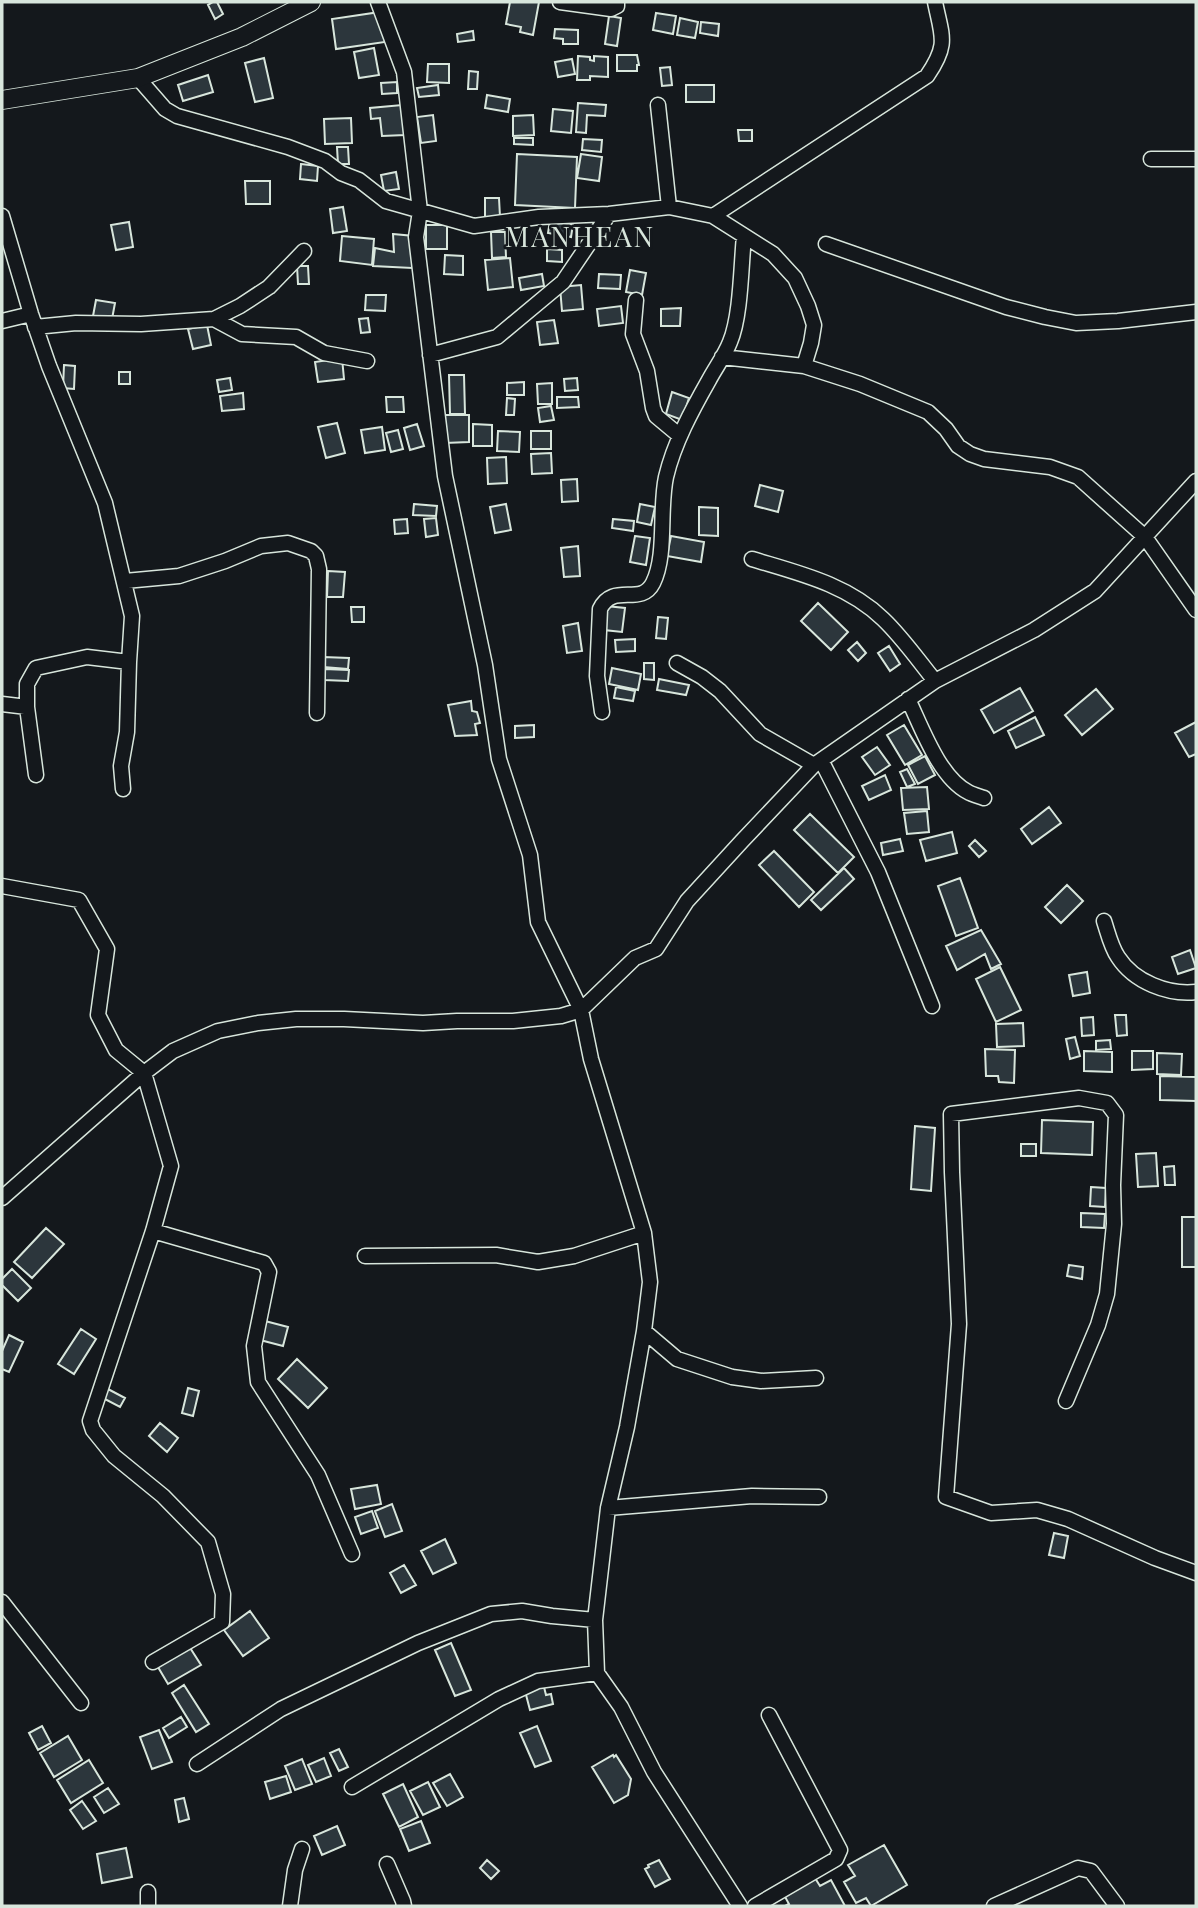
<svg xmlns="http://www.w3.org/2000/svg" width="1198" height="1908" font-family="'Playfair Display',serif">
	<rect width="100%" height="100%" fill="#14181c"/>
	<path fill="#2c363c" stroke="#d8e6dc" stroke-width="2" d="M213,2h4l6,12 -8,5 -7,-14z
		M510,2h29l-6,33 -13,-3 1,-5 -15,-3z
		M380,12l5,30 -49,7 -4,-30z
		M656,13l20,3 -3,18 -20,-4z
		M609,16l12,2 -4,28 -12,-2z
		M680,18l18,4 -3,16 -18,-3z
		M701,22l18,2 -1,12 -18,-3z
		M555,29l23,1v14h-15v-5l-9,-1z
		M473,31l1,9 -16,2 -1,-8z
		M374,48l5,27 -20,3 -5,-26z
		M617,55h20l2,10h-2v6h-20z
		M578,56l12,1v3l4,1v-5l14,1v20l-18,-1v4h-13z
		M264,58l9,40 -18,4 -10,-39z
		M572,59l3,15 -17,3 -3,-15z
		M428,64h21v19l-22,-1z
		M670,67l2,18 -10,1 -2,-18z
		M469,71l9,1 -1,17h-9z
		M208,75l5,17 -30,9 -5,-16z
		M397,82v11l-15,1 -1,-11z
		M438,85l1,10 -20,2 -2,-9z
		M686,85h28v17h-28z
		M487,95l23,4 -2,13 -23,-4z
		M578,103l28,2 -1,11 -18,-1 -1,18 -10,-1z
		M402,105l3,30 -23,1 -2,-18 -9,1 -1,-11z
		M553,109l20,2 -2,22 -20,-2z
		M433,115l3,26 -15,2 -4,-26z
		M533,115l1,20 -21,1v-20z
		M351,118l1,25 -27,1 -1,-25z
		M738,130h14v11h-13z
		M514,138h19v7l-19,-1z
		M583,139l19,1 -1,12 -19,-2z
		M337,147h11l1,17h-11z
		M517,154l60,3 -2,51 -60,-3z
		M581,154l21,3 -3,24 -22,-3z
		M301,164l17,2 -1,15 -17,-2z
		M396,172l3,17 -15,2 -3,-16z
		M245,181h25v23h-24z
		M485,198h14l1,19h-15z
		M343,207l4,24 -14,2 -3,-24z
		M550,221l23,4 -2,12 -23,-4z
		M129,222l4,25 -17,3 -5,-25z
		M426,225h21v24h-21z
		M491,232h14l1,25 -14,1z
		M393,234l21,2 -2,32 -39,-2 2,-18 19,4z
		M342,236l32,3 -2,26 -32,-4z
		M547,249l15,1v12l-15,-1z
		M445,255l18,1v19l-19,-1z
		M510,258l3,29 -25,3 -3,-30z
		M297,266h11l1,18h-11z
		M630,270l16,3 -4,22 -16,-3z
		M542,274l2,12 -23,4 -2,-12z
		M599,274l22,1 -1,14 -22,-1z
		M581,285l2,24 -21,2 -2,-24z
		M366,295h20l-1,16 -20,-1z
		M96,300l19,3 -3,16 -19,-3z
		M621,306l2,17 -24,3 -2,-17z
		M681,308l-1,18h-19v-17z
		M368,318l2,14 -9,1 -2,-14z
		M554,320l4,23 -18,2 -3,-23z
		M207,325l4,20 -18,4 -5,-20z
		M342,358l2,21 -26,3 -3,-20z
		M64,365l11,1 -1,23 -11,-1z
		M119,372h11v12h-11z
		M449,375h15l1,39h-15z
		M230,378l2,12 -13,2 -2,-12z
		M577,378l1,12 -13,1 -1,-12z
		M524,382v13h-17v-12z
		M552,383v21h-14l-1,-20z
		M672,392l17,6 -7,22 -16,-6z
		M243,393l1,16 -22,2 -2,-15z
		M386,397h17l1,15h-17z
		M557,397h21l1,10 -22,1z
		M507,398l8,1 -1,16h-8z
		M551,406l3,14 -14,2 -2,-14z
		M445,415h24v27l-24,1z
		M337,423l8,30 -19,5 -8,-31z
		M417,424l7,22 -14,4 -6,-22z
		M473,424l19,1v21h-19z
		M382,427l3,23 -20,3 -4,-23z
		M398,430l5,19 -12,3 -5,-19z
		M498,431l22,1 -1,20 -22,-1z
		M531,431h20v18h-20z
		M551,453l1,20 -20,1 -1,-20z
		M506,457l1,26 -19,1 -1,-26z
		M577,479l1,22 -16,1 -1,-22z
		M760,485l23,6 -5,21 -23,-6z
		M414,504l23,2 -1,10 -23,-1z
		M506,504l5,26 -16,3 -5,-26z
		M640,504l15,3 -4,18 -14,-3z
		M699,507l19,1v28l-19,-1z
		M436,518l2,17 -12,2 -2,-18z
		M407,519l1,14 -13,1 -1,-14z
		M613,519l21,2 -1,10 -21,-3z
		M635,536l15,2 -4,27 -16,-3z
		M671,536l33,6 -3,20 -34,-6z
		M578,546l2,30 -16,1 -3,-29z
		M328,571l17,1 -2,25h-16z
		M818,603l30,29 -17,18 -30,-29z
		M606,606l19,2 -3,24 -18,-2z
		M351,607h13v15h-12z
		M658,617l10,1 -2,21 -10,-1z
		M578,623l4,28 -15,2 -4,-27z
		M635,639v12l-19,1 -1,-12z
		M857,642l9,11 -8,8 -10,-11z
		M889,646l11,18 -10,7 -12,-18z
		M323,657l26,1 -1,11 -25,-2z
		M644,663h10v17l-10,-1z
		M612,668l29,6 -3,16 -29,-6z
		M324,669l25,1 -1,11 -24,-1z
		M659,679l30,6 -3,10 -29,-5z
		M616,687l19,4 -2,10 -19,-3z
		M1020,688l13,23 -39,22 -13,-23z
		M1096,689l17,20 -31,26 -17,-20z
		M471,701l1,10 5,1 3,11 -5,1 2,11 -22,1 -7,-31z
		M1035,717l9,18 -28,13 -8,-17z
		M1196,722v32l-7,3 -14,-24z
		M534,725v12l-19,1v-12z
		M904,725l18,30 -17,10 -18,-30z
		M877,747l13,18 -15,10 -13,-18z
		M925,756l10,19 -17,9 -10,-19z
		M907,769l8,15 -8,3 -7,-15z
		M885,775l6,15 -22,10 -7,-14z
		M927,787l2,22 -26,1 -2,-22z
		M1049,807l12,16 -29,21 -11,-15z
		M927,811l2,21 -22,2 -3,-21z
		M810,814l44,43 -16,16 -44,-43z
		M952,832l5,21 -31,8 -6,-21z
		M900,839l3,12 -20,4 -2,-12z
		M975,840l11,11 -7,6 -10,-11z
		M774,851l40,41 -15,15 -40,-42z
		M844,868l10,11 -33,31 -10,-10z
		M960,878l18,50 -22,8 -18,-50z
		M1067,885l16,16 -22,22 -16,-16z
		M981,930l20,34 -10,5 -6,-15 -28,16 -11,-24z
		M1190,950l6,18 -18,6 -6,-17z
		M1000,967l21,43 -25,12 -20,-43z
		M1087,972l3,21 -17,3 -4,-21z
		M1115,1015h11l1,20 -10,1z
		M1093,1017l1,18 -12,1 -1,-18z
		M1023,1023l1,23 -27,1 -1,-23z
		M1075,1037l5,19 -10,3 -4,-20z
		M1110,1040l1,9 -15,1v-9z
		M985,1049l30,1 -1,33 -15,-1 -1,-6h-12z
		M1084,1051l28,1v20l-28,-1z
		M1132,1051h21v18l-21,1z
		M1157,1053l25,1 -1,21 -24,-1z
		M1160,1076l36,1v24l-36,-1z
		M1042,1120l51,2 -1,33 -51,-2z
		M915,1126l20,2 -4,63 -20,-2z
		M1021,1144h15v12h-15z
		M1156,1153l2,33 -20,1 -2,-33z
		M1174,1166l1,19h-10l-1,-18z
		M1091,1187l15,1 -1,19 -15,-1z
		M1081,1213l24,1 -1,14 -23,-1z
		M1182,1217h14v50h-14z
		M46,1228l18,16 -32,34 -18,-16z
		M1069,1265l14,2 -1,12 -15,-3z
		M12,1269l19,19 -13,13 -16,-16v-6z
		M265,1321l23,6 -5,19 -23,-6z
		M81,1329l15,10 -22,35 -16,-10z
		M9,1335l14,7 -14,30 -7,-3v-18z
		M297,1359l30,29 -19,20 -30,-29z
		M106,1388l19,10 -5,9 -19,-10z
		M188,1388l11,3 -6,25 -11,-3z
		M160,1423l18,15 -11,14 -18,-16z
		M377,1485l4,19 -26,5 -4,-20z
		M392,1504l10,27 -17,6 -10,-26z
		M372,1511l6,17 -17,6 -6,-17z
		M1054,1533l14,3 -4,22 -15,-3z
		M445,1539l11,24 -23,11 -12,-23z
		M404,1565l12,20 -15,8 -11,-20z
		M250,1611l19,27 -26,18 -19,-26z
		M187,1643l14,22 -33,19 -13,-22z
		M451,1643l20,47 -16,6 -20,-46z
		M184,1685l25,39 -13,8 -24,-39z
		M544,1687l2,8 5,-1 2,10 -23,6 -5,-19z
		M181,1717l6,10 -18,11 -6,-10z
		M42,1726l9,17 -13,7 -9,-17z
		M537,1726l14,35 -16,6 -15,-34z
		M159,1730l13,32 -20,7 -12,-32z
		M68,1736l14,24 -28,17 -14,-24z
		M339,1749l9,18 -9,4 -9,-18z
		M613,1755l1,2 2,-2 15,24 -3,16 -14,8 -22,-36z
		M324,1758l7,18 -15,6 -8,-17z
		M302,1759l10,25 -17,6 -10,-24z
		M89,1760l14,23 -32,20 -14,-23z
		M450,1774l13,23 -16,9 -14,-23z
		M286,1776l5,16 -21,7 -5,-17z
		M428,1782l12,25 -17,8 -13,-24z
		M403,1784l15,33 -19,10 -16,-33z
		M108,1788l11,16 -15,9 -10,-16z
		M184,1798l5,21 -10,3 -4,-22z
		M82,1801l14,20 -13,8 -13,-19z
		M421,1821l9,22 -21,8 -9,-22z
		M337,1826l8,19 -23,10 -8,-19z
		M884,1845l23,40 -36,21 -5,-8 -10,5 -12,-21 11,-6 -7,-11z
		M126,1848l6,29 -30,6 -5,-29z
		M487,1860l12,11 -8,8 -11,-11z
		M659,1860l11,19 -15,8 -10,-18 4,-2 -1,-2z
		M815,1878l5,8 11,-6 14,26h-60l4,-2 -5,-9z"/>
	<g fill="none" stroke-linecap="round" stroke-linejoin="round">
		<g stroke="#d8e6dc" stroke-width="17">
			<path id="minor" d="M378,2l26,70 16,139 -4,26 29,239 40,189 14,94 31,96 8,67 43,88 10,49 53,174 6,49 -6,49 -17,96 -19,81 -13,112 2,53 24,34 33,65 86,134
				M560,2l51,7 6,-3v-4
				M138,78l27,31 12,7 111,31 37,14 16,12 18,7 27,21 88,25 65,-9 70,-3 60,-7 44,9 60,38 22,24 13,28 6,19 -3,18 -7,23 56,18 68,28 18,17 12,17 12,8 14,5 66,8 28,10 67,60 51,73
				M658,105l11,102
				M1151,159h45
				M2,216l29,98 18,52 56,137 27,113 -3,46 -2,70 -6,34 2,23
				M713,216l214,-140c22,-32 15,-39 8,-74
				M826,244l180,63 39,10 31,6 42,-2 78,-9
				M636,300l-3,34 14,37 6,37 3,8 24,20
				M214,319l28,15 54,3 28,16 43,8
				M2,321l29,-7
				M35,327l41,-4 65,1 73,-5 26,-13 29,-19 35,-36
				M430,355l67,-18 66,-55 46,-68
				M722,357l82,9
				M752,559c46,14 95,25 131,60 19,18 35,41 52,62
				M125,581l54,-5 46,-15 36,-15 27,-3 23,8 5,5 3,13 -2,144
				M677,663l25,14 18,14 40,43 54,31
				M908,699c14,29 31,78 60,93 5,3 11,4 16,6
				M2,704l25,3
				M602,712l-5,-36 3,-67c13,-27 41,-2 53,-26 14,-28 6,-74 13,-106 8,-34 26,-67 43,-97 7,-13 16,-25 21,-38 11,-26 11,-76 14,-106
				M821,760l57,112 54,134
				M36,775l-9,-68v-23l9,-16 51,-11 42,5
				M2,886l77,14 28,49 -9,66 18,35 28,23 27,93 -18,65 -63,190 3,9 21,26 49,40 45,46 15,52 -1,28 -69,40
				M1104,921c4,12 7,26 14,36 16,25 50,38 78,35
				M2,1198l142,-125 29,-22 45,-20 40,-8 38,-4h48l79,4 34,-2h56l48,-5 20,-6 54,-52 21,-9 31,-48 55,-60 72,-76 121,-84 99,-51 61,-39 101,-110
				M153,1231l111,32 5,9 -15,74 4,36 60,93 34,79
				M365,1256l131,-1 42,7 36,-6 70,-23
				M644,1331l33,28 55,18 29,4 55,-3
				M1066,1401l32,-76 9,-31 7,-70 -1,-39 3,-70 -9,-12 -28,-5 -128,16 1,58 7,152 -13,173 45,16 46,-3 31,9 87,39 41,15
				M608,1508l144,-12 67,1
				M2,1602l79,101
				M197,1764l84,-55 137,-66 73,-29 31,-3 30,5 43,4
				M352,1787l147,-88 39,-18 59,-8
				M387,1864l16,37 1,5
				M148,1906v-14
				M290,1906l5,-36 7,-21
				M755,1906l81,-47 4,-9 -71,-135
				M994,1906l84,-38 13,3 26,35"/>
		</g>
		<g stroke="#d8e6dc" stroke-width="20">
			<path id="tertiary" d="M2,100l136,-22 104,-41 69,-35"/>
		</g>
		<use href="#minor" stroke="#14181c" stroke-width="14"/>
		<use href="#tertiary" stroke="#14181c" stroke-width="18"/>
	</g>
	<g text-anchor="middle" stroke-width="5" stroke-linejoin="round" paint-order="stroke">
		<g font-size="28" letter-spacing="2" fill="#d8e6dc" stroke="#14181c">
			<text x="580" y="247">MANHEAN</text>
		</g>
	</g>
	<rect width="1198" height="1908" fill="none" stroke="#d8e6dc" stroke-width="7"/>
</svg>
